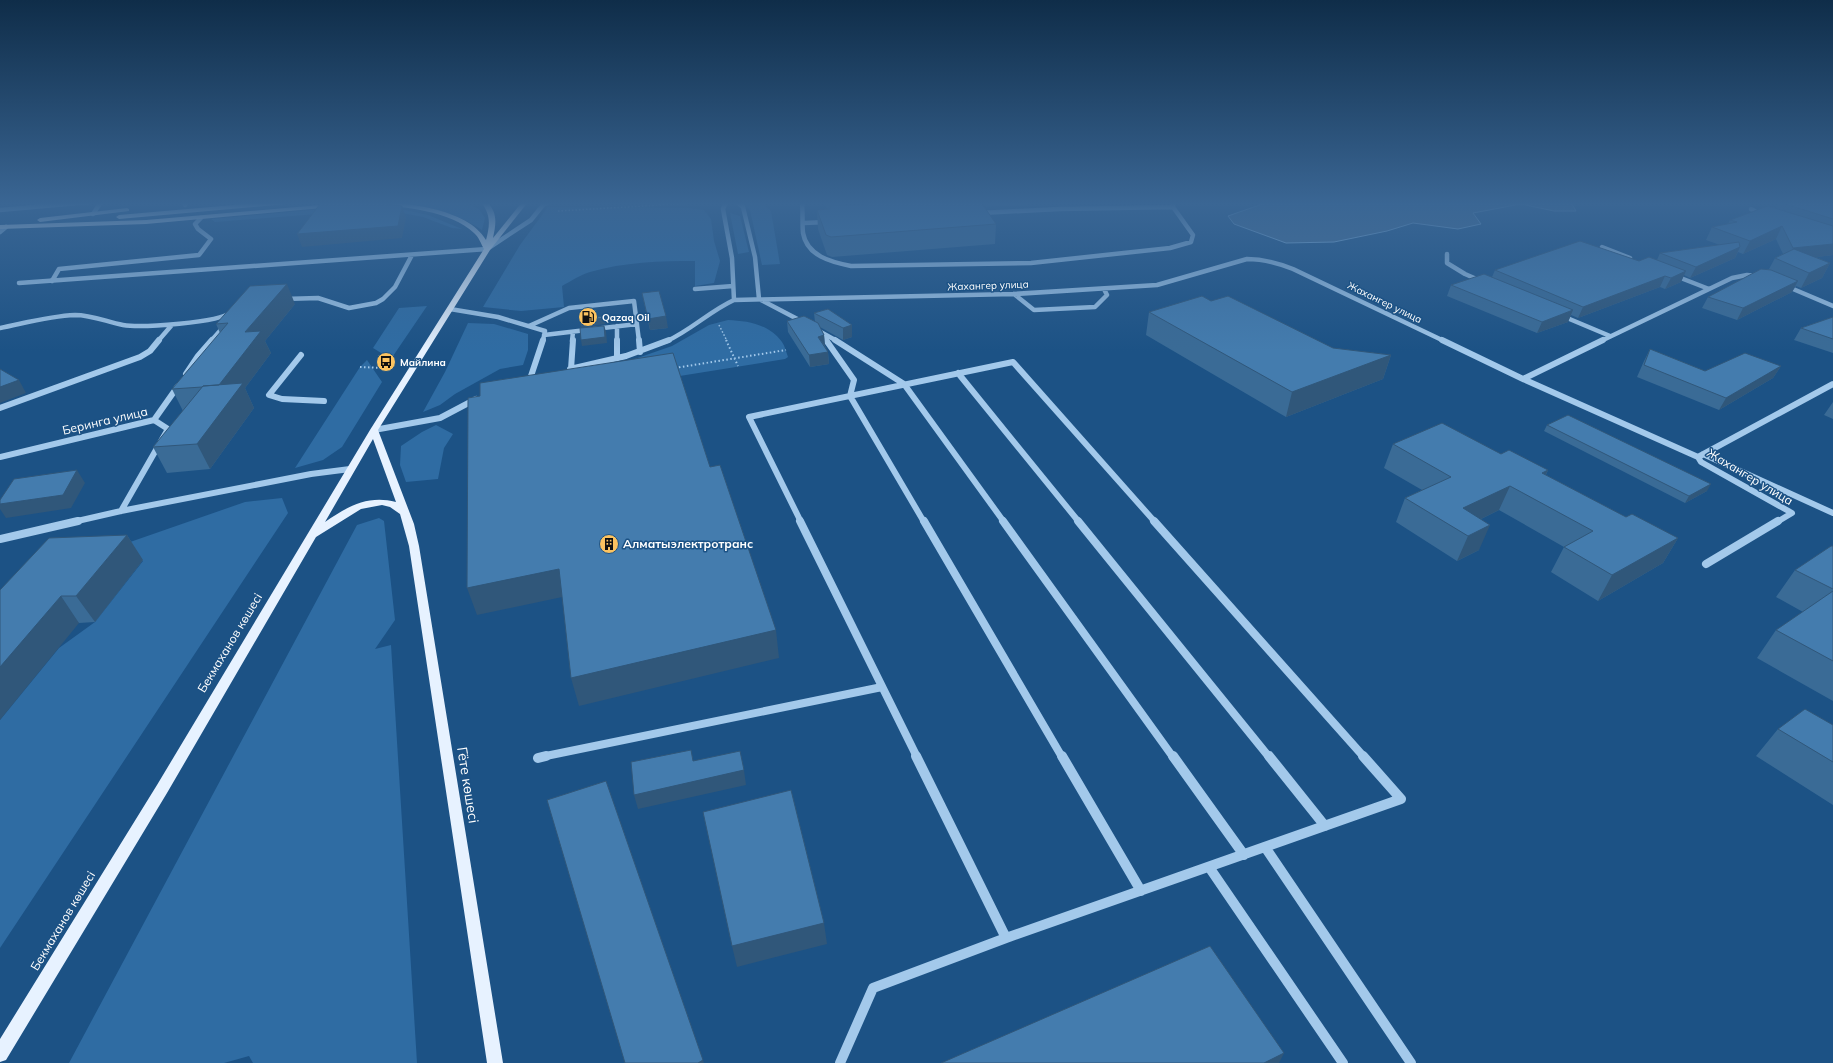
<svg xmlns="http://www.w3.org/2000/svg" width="1833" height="1063" font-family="Mulish,sans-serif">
	<rect width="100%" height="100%" fill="#1c5285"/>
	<path fill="#2f6ca3" d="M401,202h63l15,7 6,9 -3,12c-27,-18 -49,-21 -81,-28z
		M741,202h20l10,9 9,53 -18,1 -12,-55z
		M358,206l37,2 33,7 34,14 -10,-1 -29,-11 -42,-8 -166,13 -4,-3z
		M548,207l141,1 15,2 7,9 3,22 6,20 -6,22 -19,3v-25c-35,0 -71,1 -105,11 -10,3 -19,9 -28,14l2,21 -43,4 -38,-4 37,-62z
		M730,213l10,3 9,36 -11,2z
		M427,306l-36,53 -18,-11 26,-40z
		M728,320c20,1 41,4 54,22 3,4 4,10 6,15l-3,2 -280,45 167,-58 37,-21z
		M468,323l26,1 34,10v16l-5,15 -23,4 -45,25 -15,11 -17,7 22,-40z
		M367,360l15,22 -40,65 -19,13 -28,8 65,-101z
		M436,425l17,9 -9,14 -6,31 -32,3 -6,-17 1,-19 21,-14z
		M282,498l6,15 -288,435v-228l59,-72 36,-26 48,-61 -76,3 178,-62z
		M379,518l5,3 11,99 -20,29 16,-4 26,418h-164l-4,-7 -25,7h-155l288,-538z"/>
	<path fill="#4b7399" stroke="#96c5ed" d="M1268,202h303l5,9h-22l-33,-7 -48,9 8,11 -23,5 -45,-6 -26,8 -53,11 -48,1 -52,-19 -6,-8z"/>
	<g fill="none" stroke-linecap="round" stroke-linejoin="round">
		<path stroke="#a3c9eb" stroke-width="1.5" stroke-dasharray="1.5 2" stroke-linecap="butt" d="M558,211l153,-9
			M719,325l8,16"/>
		<path stroke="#a3c9eb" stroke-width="2" stroke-dasharray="1.5 2.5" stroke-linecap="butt" d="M726,340l12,26
			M360,367l25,1
			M675,368l111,-18"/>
		<path stroke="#a3c9eb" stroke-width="4.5" d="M726,202l-3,7 9,49 2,42
			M737,202l6,5 12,50 4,42
			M802,202c1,10 0,21 1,31 4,23 28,29 48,33l180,-3 139,-15 21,-6 2,-7 -20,-28
			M185,205l2,-3
			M1751,209l11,6
			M0,210l89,-8
			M980,213l79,-4 114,-2v-5
			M93,214l8,-12
			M804,223l22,-1
			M0,232l6,-5
			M1602,247l28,11
			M1447,254v9l18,11 16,7
			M1673,275l36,14
			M52,281l7,-12 140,-14 12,-16 -13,-10 -3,-5 6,-6
			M19,283l468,-34 44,-29 12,-15 5,-3
			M1786,286l47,20
			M695,289l38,-3
			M1014,294l20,16 61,-3 12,-12 -3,-6
			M284,299l34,-1 31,10 27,-5 7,-4 12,-12 17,-32
			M761,300l44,23
			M450,309l48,8 47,14 -2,10
			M1560,315l50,21
			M529,326l40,-18 65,-7 5,40
			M617,326v15
			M0,328c25,-5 50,-12 75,-13 17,0 32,7 48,10 17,3 97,-2 108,-13
			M817,330l20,11
			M822,334l5,7
			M544,335l93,-11
			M158,341l13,-15
			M211,341l15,-17
			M572,341l1,-9
			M667,341c24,-11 43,-30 67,-41l280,-6 143,-9 90,-26c16,0 31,4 46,10l151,72
			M1601,341l131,-63 15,-3 10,1"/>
		<path stroke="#a3c9eb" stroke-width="6" d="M617,340v18
			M639,340l1,12
			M826,340l28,40 -4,16 74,126
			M835,340l69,44 100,138
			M1442,340l81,39 175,78
			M301,355l-32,40 13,4 42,2
			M570,369l56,-13 43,-16
			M571,369l2,-29
			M958,373l121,149
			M186,374l12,-18 14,-16
			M530,379l13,-39
			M1523,379l80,-39
			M0,408l140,-51 10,-6 9,-11
			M154,420l24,-34
			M374,430l66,-12 36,-19
			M1703,454l130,59
			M0,457l154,-37 14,9 -47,82
			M73,522l48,-11 190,-37 39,-5
			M801,522l-52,-105 264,-55 142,160
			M1777,522l15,-9 -91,-51 -3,-5 135,-73"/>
		<path stroke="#a3c9eb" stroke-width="8" d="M800,521l117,236
			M924,521l138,236
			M1003,521l170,236
			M1078,521l191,236
			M1154,521l210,236
			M0,539l78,-18
			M1706,564l72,-43
			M541,757l341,-70"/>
		<path stroke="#a3c9eb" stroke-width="10" d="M916,756l90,182 395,-139 -38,-43
			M1062,756l79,135
			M1173,756l71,99
			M1269,756l56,70
			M538,758l8,-2
			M1265,847l146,216
			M1209,867l134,196
			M840,1063l33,-75 133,-50"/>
		<path fill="#e7f2ff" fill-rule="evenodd" d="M268,202h22l-3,2 -168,15 -3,-2 3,-2z
			M370,202c33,0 98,6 116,38 4,-15 5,-25 -5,-38h6c11,11 9,22 6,36l29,-36h6l-38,48 -112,180 36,94 5,22 84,517h-16l-78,-517 -9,-32 -10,-7 -8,-2 -21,4 -45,28 -149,256 -161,267 -6,2v-23l157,-254 213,-355 114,-181c-3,-5 -5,-12 -10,-16 -23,-22 -71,-27 -102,-28l-2,-1zM373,439l23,63c-28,-7 -48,4 -71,20z
			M331,204l2,1v2l-187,17 -146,5v-4l146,-5z
			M127,208l2,1v2l-89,11 -3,-2 3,-2z"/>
	</g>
	<path fill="#3a6b96" d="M825,202h251l-92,5 12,17 -1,20 -163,13 -5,-2 -9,-26 -1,-19 10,-1z
		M1779,202h54v53l-17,2 14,6 -8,15 -21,10 -5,-2 -4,6 -55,28 -35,-12 6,-11 61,-28 6,-11 8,-4 -7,-15 -33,15 -5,-2 -3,6 -45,20 -6,-3 -3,7 -16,7 -5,-2 -82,31 -7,-3 -3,7 -31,11 -90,-37 4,-11 41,-8 3,-7 162,-10 3,-7 60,-8 -14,-5 6,-13 16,-3 2,-4 45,-11z
		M642,293l26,35 -18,2z
		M1211,301l122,47 58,7 -8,24 -97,38 -140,-82 3,-23z
		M295,304l-30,37 6,12 -26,35 9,20 -44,61 -43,4 -14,-26 30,-36 -11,-22 48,-56 -4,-9z
		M828,309l24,28 -9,3 -23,-13 4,8 1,11 3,6 1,12 -19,3 -22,-35 -1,-11 28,1 -1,-9z
		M1833,317v36l-39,-13 7,-12z
		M1650,349l55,22 76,-5 -8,12 -54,32 -82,-33 7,-16z
		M1833,402v17l-9,-4z
		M1547,425l160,66 -22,12 -141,-72z
		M1393,444l108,10 47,16 -2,5 80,42 52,21 -15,25 -65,38 -47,-29 13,-25 -65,-37 -18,9 -2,31 -22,11 -61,-39 9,-24 17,-8 -38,-22z
		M127,535l16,25 -48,62 -16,1 -79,-33z
		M1833,546v155l-76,-43 19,-28 27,-18 -27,-15 19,-27z
		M1833,725v80l-77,-49 22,-27z"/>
	<path fill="#30577a" d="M402,206l4,12 -4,20 -100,9 -5,-13z
		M1782,226l-6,13 -33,15 7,-13z
		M1833,244v11l-47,6 7,-13z
		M1740,247l-5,11 -45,20 6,-11z
		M1830,263l-8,15 -21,10 8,-15z
		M1686,271l-5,11 -16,7 6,-11z
		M1665,276l-5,11 -82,31 5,-11z
		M1798,281l-6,11 -55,28 6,-12z
		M287,284l8,20 -30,37 6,12 -26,35 9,20 -44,61 -13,-25 21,-58 27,-54z
		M1573,310l-5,12 -31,11 5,-11z
		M604,316l1,8 -24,3 -1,-6z
		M666,316l2,12 -18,2 -2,-11z
		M852,325v12l-9,3v-12z
		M604,326l2,5 1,12 -25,3 -1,-6z
		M824,335l1,11 -7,-9z
		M828,352l1,12 -19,3 -1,-12z
		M1391,355l-8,24 -97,38 6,-25z
		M1781,366l-8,12 -54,32 7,-12z
		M19,380l7,13 -26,10v-16z
		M77,470l8,13 -14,25 -65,10 -6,-9v-5z
		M1548,470l-12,25 -5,2 11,-24z
		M1711,484l-4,7 -22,12 4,-7z
		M1510,486l-11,24 -40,20 4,-22z
		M1490,525l-11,25 -22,11 11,-25z
		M127,535l16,25 -48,62 -19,-26z
		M1678,538l-15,25 -65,38 14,-26z
		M559,569l8,27 -90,19 -10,-27z
		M61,596l18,27 -79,97v-53z
		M776,630l3,28 -200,48 -8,-28z
		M744,770l2,15 -108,24 -4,-14z
		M824,923l3,21 -90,23 -5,-21z
		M1284,1053l-5,10h-15z
		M703,1060l1,3h-6z"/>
	<path fill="#447cae" stroke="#30577a" d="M351,202h24l27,4 -4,20 -101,8 23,-30z
		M899,202h82l15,22 -165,13 -5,-2 -9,-25 13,-1v-3z
		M1779,202h54v17z
		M1768,206l65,20v18l-40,4 -11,-22 -32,15 -38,-14 25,-5 -7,-2z
		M1580,241l59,20 10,-4 37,14 -15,7 -6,-2 -82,31 -88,-37z
		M1739,242l1,5 -44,20 -36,-14z
		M1794,249l36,14 -21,10 -34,-15z
		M1761,269l10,1 27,11 -55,27 -35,-11z
		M1484,274l89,36 -31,12 -91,-37z
		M287,284l-42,48 16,-1 -42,54 -16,1 -1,1 -30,2 56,-66 -12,1 34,-38z
		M659,291l7,25 -18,3 -6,-26z
		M1202,296l9,5 17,-5 105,52 58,7 -99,37 -143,-80z
		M828,309l24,16 -9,3 -29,-15z
		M604,316v2l-24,3v-2z
		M804,316l14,7 6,12 -6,2 10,15 -19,3 -22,-34z
		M1833,317v22l-32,-11z
		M604,326l1,11 -24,3 -1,-12z
		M1650,349l55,22 40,-18 36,13 -55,32 -82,-33z
		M673,353l37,114 10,-2 56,165 -205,48 -12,-109 -92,19 1,-190 12,-2v-13z
		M0,369l19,11 -19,7z
		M243,383l-46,61 -44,3 50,-61z
		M1568,415l143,69 -22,12 -142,-71z
		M1442,423l59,31 8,-4 39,20 -6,3 84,44 6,-3 46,24 -66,37 -48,-28 29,-16 -83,-45 -47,22 27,17 -22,11 -63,-38 46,-21 -58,-33z
		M77,470l-14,25 -63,9v-4l14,-21z
		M127,535l-51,61h-15l-61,71v-77l49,-52z
		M1831,546h2v43l-38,-19z
		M1833,591v70l-57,-31z
		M1805,709l28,16v37l-55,-33z
		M691,750l2,11 47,-10 4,19 -110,25 -3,-33z
		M606,781l97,279 -5,3h-73l-78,-263z
		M791,790l33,133 -92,23 -29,-134z
		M1210,946l74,107 -20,10h-323z"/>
	<linearGradient id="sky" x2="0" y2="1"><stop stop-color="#0f2d49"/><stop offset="0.58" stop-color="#3a6694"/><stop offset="1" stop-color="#3a6694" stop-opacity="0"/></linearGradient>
	<rect width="1833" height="351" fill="url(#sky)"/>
	<defs>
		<g id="fuel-disc" transform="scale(1)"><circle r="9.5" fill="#fcc360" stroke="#1c5285"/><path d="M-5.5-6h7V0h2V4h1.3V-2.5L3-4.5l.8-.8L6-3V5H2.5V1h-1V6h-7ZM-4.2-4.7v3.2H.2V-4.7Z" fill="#111"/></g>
		<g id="bus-disc" transform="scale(1)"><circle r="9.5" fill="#fcc360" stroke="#1c5285"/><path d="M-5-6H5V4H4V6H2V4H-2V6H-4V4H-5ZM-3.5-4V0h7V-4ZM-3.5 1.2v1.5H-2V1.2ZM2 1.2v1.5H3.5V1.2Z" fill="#111"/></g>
		<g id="building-disc" transform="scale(1)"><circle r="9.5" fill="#fcc360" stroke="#1c5285"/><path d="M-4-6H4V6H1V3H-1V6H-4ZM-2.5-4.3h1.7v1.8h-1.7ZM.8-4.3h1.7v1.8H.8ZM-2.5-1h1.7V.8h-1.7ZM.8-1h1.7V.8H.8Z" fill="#111"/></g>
	</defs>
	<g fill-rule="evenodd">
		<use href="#fuel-disc" x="588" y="317"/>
		<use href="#bus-disc" x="386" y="362"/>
		<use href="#building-disc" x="609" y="544"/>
	</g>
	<g text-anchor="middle" stroke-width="3" stroke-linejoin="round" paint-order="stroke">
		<g font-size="10" fill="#fff" stroke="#1c5285">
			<text transform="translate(988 285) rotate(-2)" y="4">Жахангер улица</text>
			<text transform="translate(1385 302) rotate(26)" y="4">Жахангер улица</text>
		</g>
		<g font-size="10" font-weight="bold" fill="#fff" stroke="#1c5285" text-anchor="start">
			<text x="602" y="321">Qazaq Oil</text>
			<text x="400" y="366">Майлина</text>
		</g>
		<g font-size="12" fill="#fff" stroke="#1c5285">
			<text transform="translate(105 421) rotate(-13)" y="4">Беринга улица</text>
			<text transform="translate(1750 477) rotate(31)" y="4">Жахангер улица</text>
			<text transform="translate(230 643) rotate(-59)" y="4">Бекмаханов көшесі</text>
			<text transform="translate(63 921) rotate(-59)" y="4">Бекмаханов көшесі</text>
		</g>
		<g font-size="12" font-weight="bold" fill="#fff" stroke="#1c5285" text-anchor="start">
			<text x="623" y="548">Алматыэлектротранс</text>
		</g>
		<g font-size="14" fill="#fff" stroke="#1c5285">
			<text transform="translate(468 785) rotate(81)" y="5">Гёте көшесі</text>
		</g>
	</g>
</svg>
